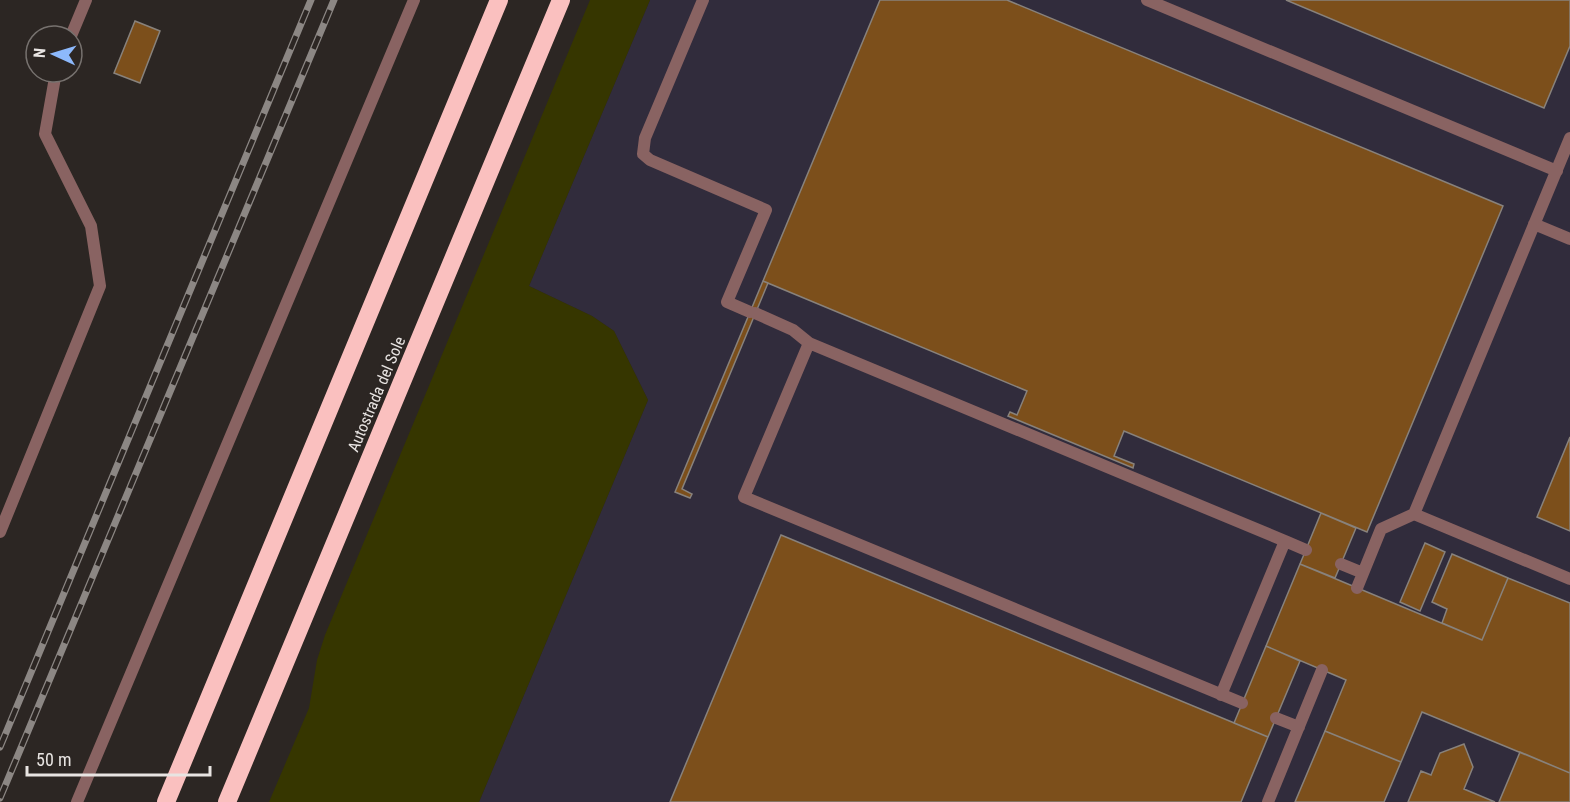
<svg xmlns="http://www.w3.org/2000/svg" width="1570" height="802" font-family="'Roboto Condensed',sans-serif">
	<rect width="100%" height="100%" fill="#2c2623"/>
	<path fill="#312c3c" d="M650,0h920v802h-1091l169,-402 -34,-69 -22,-15 -63,-30z"/>
	<path fill="#363600" d="M590,0h60l-121,286 63,30 22,15 34,69 -169,402h-210l40,-94 8,-48 8,-25z"/>
	<path fill="#7c4f1b" stroke="#88827c" stroke-width="1.5" d="M880,0h127l496,206 -136,326 -243,-101 -10,25 20,8 -1,4 -125,-52 2,-4 7,3 10,-24 -264,-110z
		M1286,0h284v46l-26,62z
		M135,21l25,10 -20,52 -26,-10z
		M763,281l5,2 -86,206 10,5 -2,4 -15,-6z
		M1570,437v94l-33,-14z
		M1321,513l35,15 -21,50 -35,-14z
		M781,535l487,202 -27,65h-571z
		M1425,543l20,9 -25,59 -20,-9z
		M1452,554l56,24 -26,62 -40,-17 5,-14 -15,-7z
		M1300,564l182,76 26,-62 62,25v170l-148,-61 -21,50 -76,-31 21,-51 -80,-34z
		M1266,646l34,15 -32,76 -34,-14z
		M1325,731l76,31 -17,40h-89z
		M1464,744l9,23 -9,22 31,13h-87l13,-31 10,4 9,-22z
		M1520,752l50,21v29h-71z"/>
	<g fill="none" stroke-linecap="round" stroke-linejoin="round">
		<path stroke="#896362" stroke-width="12" d="M703,0l-58,138 -2,16 7,6 116,50 -39,92 23,10
			M1147,0l410,171
			M71,36l15,-36
			M1534,224l36,15
			M755,313l38,17 16,13
			M1414,514l156,65
			M0,532l100,-246 -9,-60 -46,-92 11,-62
			M1285,541l21,9
			M1341,564l22,9
			M1357,588l24,-59 33,-15 156,-376
			M1221,695l64,-154 -476,-198 -65,154 498,206
			M1276,718l23,9
			M77,802l337,-802
			M1268,802l54,-132"/>
		<path stroke="#fac0bf" stroke-width="18" d="M166,802l333,-802
			M227,802l334,-802"/>
		<g stroke="#8c8784" stroke-width="7">
			<path id="rail" d="M0,747l311,-747
				M0,798l334,-798"/>
		</g>
		<use href="#rail" stroke="#2c2623" stroke-width="4.5" stroke-dasharray="14" stroke-linecap="butt"/>
	</g>
	<g text-anchor="middle" stroke-width="4.5" stroke-linejoin="round" paint-order="stroke">
		<g font-size="16" fill="#e8e4e2" stroke="#2c2623">
			<text transform="translate(376 394) rotate(-67)" y="6">Autostrada del Sole</text>
		</g>
	</g>
	<g transform="translate(54 54) rotate(274)"><circle r="28" fill="#2c2623" stroke="#77726f" stroke-width="1.5"/>
	<path d="M0-4.5L10 22L0 15L-10 22Z" fill="#8db9fc"/>
	<text y="-9" font-size="16" font-weight="bold" text-anchor="middle" fill="#e8e4e2">N</text>
	</g>
	<path d="M27 766v9h183v-9" fill="none" stroke="#e8e4e2" stroke-width="3"/>
	<text x="36" y="766" font-size="18" fill="#e8e4e2" stroke="#2c2623" stroke-width="4.5" paint-order="stroke">50 m</text>
</svg>
